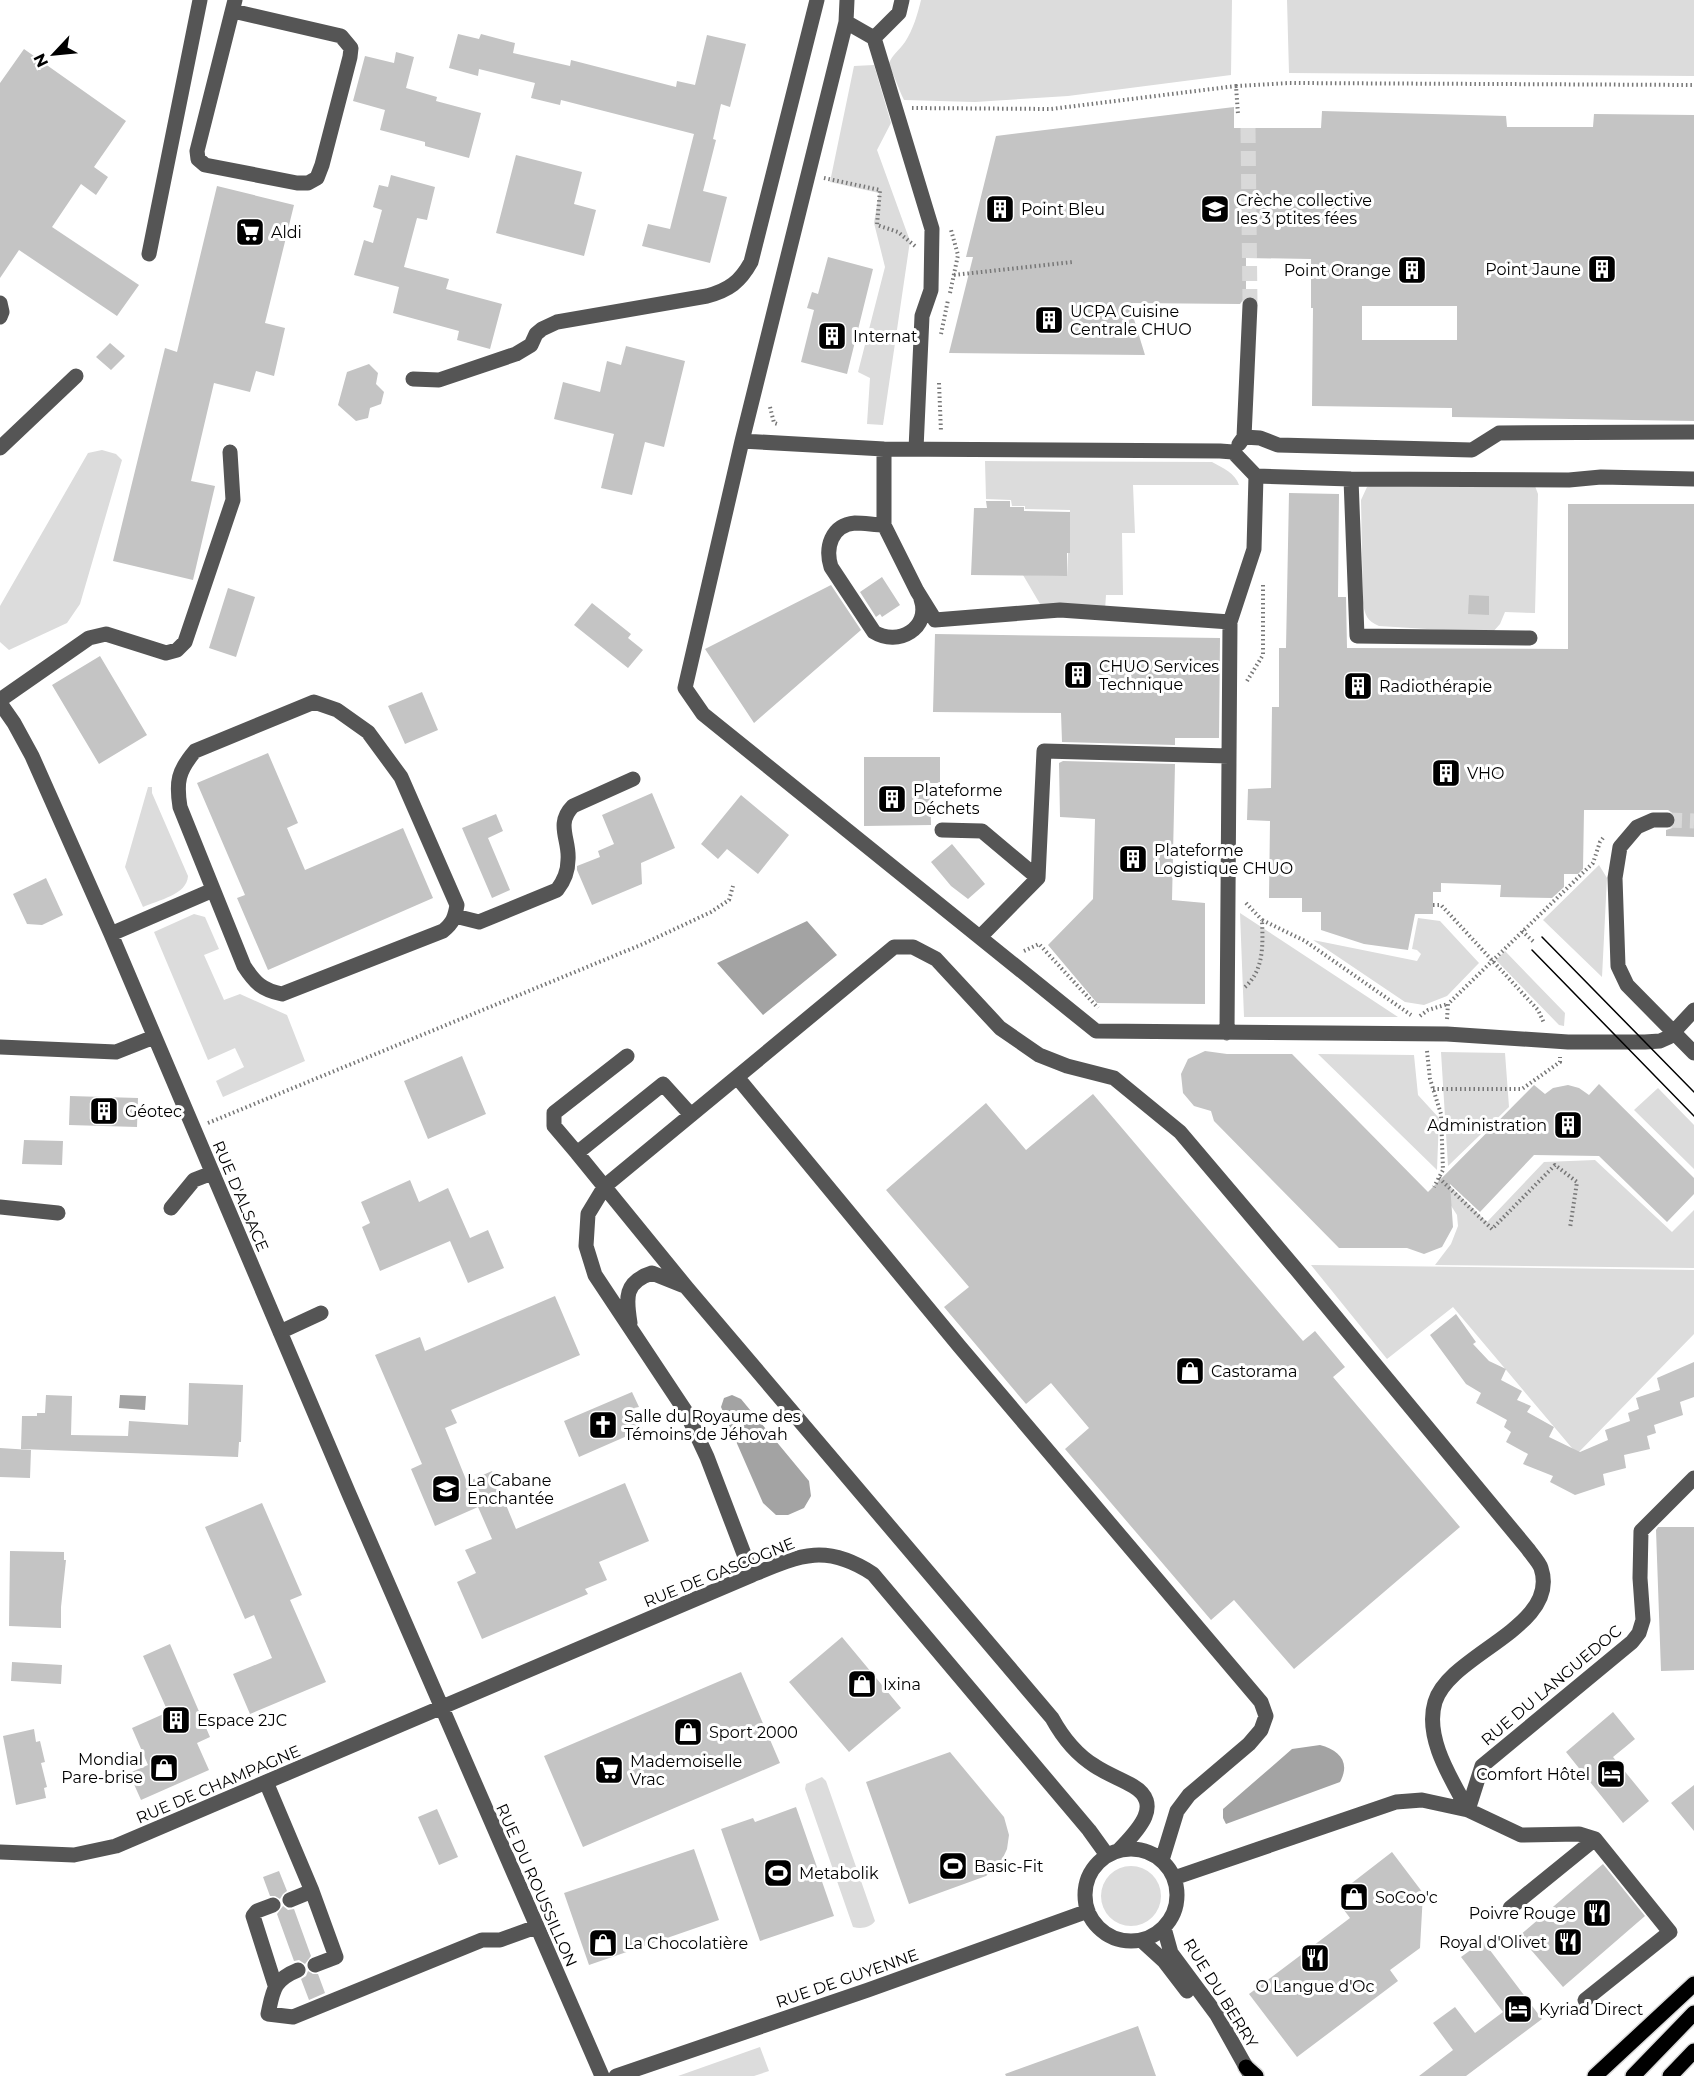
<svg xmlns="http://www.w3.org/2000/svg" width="1694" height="2076" font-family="Montserrat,sans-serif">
	<rect width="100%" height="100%" fill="#fff"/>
	<path fill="#dcdcdc" d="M921,0h311l-1,75 -163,21 -93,6 -71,-2c-6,-12 -9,-24 -16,-35 6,-13 10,-13 17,-23 8,-12 13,-29 16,-42z
		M1287,0h407v76l-405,-3z
		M874,65l17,58 -14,27 33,91 -27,184 -16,-1 3,-46 -12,-6 27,-105 -11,-44 5,-30 -49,-11 24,-116z
		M102,450l14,4 6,6 -42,144 -13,19 -58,27 -9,-8v-36l88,-153z
		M985,461l227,1c11,6 23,11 27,23h-106l2,48h-13l1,62h-17l-1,15 -62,-1 -20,-34 44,1 3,-66 -45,-1v-3h-13l-1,-6 -25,-1z
		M1374,484l161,2 3,8 -3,119 -30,-1 -5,12 -8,9 -113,-7c-12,-5 -14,-11 -16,-23l-2,-103 6,-13z
		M148,787h4v6l36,83c-1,19 -30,24 -45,31l-18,-40z
		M1599,865l8,13 -5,99 -59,-57z
		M1240,913l158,104h-154z
		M194,914l11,3 14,32 -15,6 20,45 16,-6 47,21 18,46 -82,36 -7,-16 28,-14 -9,-19 -27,12 -54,-128z
		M1418,918l22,3 39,42 -32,33 -23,9 -19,-3 -92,-62 104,21 4,-7 -4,-4 -5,-1z
		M1505,951l60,62 -1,13 -5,-1 -63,-65z
		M1441,1052l64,1 4,54 -61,59z
		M1318,1054l96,1 4,40 21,23 -2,52z
		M1658,1088l36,37v44l-60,-59z
		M1595,1160l77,72 22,-22v58l-259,-3 16,-21 7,-18 -1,-11 -9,-14 -1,-18 40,39 57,-60z
		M1311,1265l383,5v64l-117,120 -124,-147 -66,52z
		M822,1777l4,4 49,140c-5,7 -14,8 -22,6l-48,-138 1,-5z
		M1101 1896a30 30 0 1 1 60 0a30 30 0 1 1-60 0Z
		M760,2047l9,24 -15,5h-76z"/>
	<path fill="#a3a3a3" d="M807,921l30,34 -74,60 -46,-52z
		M120,1395l26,1 -1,14 -26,-2z
		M732,1395l9,4 68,82 2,15 -7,12 -16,7h-12l-13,-12 -42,-96 3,-9z
		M1320,1745c19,5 31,17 20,37l-114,42 -3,-6v-9l69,-60z"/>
	<path fill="#c4c4c4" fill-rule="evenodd" d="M458,34l21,5 2,-5 34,9 -2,10 57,13 1,-6 105,27 1,-6 18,4 12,-50 39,9 -16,63 -9,-3 -8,35 3,1 -13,51 24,6 -17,66 -68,-17 6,-22 22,5 24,-95 -133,-34 -1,5 -29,-7 4,-15 -56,-14 -1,7 -29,-8z
		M24,49l102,72 -32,46 14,10 -12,18 -15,-11 -29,43 87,58 -22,31 -98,-66 -19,28v-195z
		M396,52l18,5 -8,31 31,9 -1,4 45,12 -12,45 -44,-12v-4l-45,-12 5,-20 -32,-9 12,-45 29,7z
		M1234,107v21h87l1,-17 184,5 1,11h86l1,-13 100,1v306l-242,-4v-9l-140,-2 1,-98h-2v-49l-65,-1v38l-6,8 -111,-1 16,52 -196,-2 24,-96h-7l30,-121zM1362,306h95v34h-95z
		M516,155l66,17 -8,32 22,6 -12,46 -88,-23z
		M391,175l44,12 -8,33 -10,-2 -13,49 45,12 -3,10 56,15 -12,45 -33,-9 2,-9 -66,-18 6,-26 -45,-12 10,-35 9,3 9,-33 -9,-3 6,-22 9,2z
		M217,186l77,19 -29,118 20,5 -11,48 -18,-5 -6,21 -36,-9 -23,98 24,5 -22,94 -80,-19 52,-213 12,4z
		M828,257l45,12 -26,105 -46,-12 13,-52 -7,-2 5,-16 6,2z
		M110,343l15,13 -14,14 -15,-13z
		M626,346l59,15 -21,86 -19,-5 -13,53 -31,-7 13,-54 -60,-15 9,-37 37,10 7,-31 14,4z
		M369,364l9,9 -2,11 8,8 -3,12 -11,4 -2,10 -12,3 -18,-16 9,-33z
		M1289,493l50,1 -1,103h8l1,51 221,1v-145h126v333l-28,-1v-6l6,-2 5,-7 -2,-6 -7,-5h-84l-1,59 -5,5h-14v13l-12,11 -52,-1 1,-12 -60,-2v9h-8v22h-18l-7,36 -44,-6 -43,-14v-18h-19v-14h-33l1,-77 -23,-1 1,-31 23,-1 1,-81h7v-59h7z
		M986,501h24v6h14v4l46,1v41h-3v23l-96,-1 3,-67h13z
		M882,577l18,28 -18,12 -2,-3 -4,3 -16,-25z
		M831,585l30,45 -107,93 -49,-74z
		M228,588l27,9 -19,60 -27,-9z
		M1469,595l20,1v19l-21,-1z
		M592,603l39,31 -3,4 15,12 -15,18 -54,-43z
		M935,634l285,4 -1,100h-44v7l-113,-3 -1,-29 -128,-1z
		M100,656l47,79 -48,29 -47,-79z
		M422,692l16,38 -33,14 -17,-38z
		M268,753l30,70 -11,5 18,42 98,-42 30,70 -165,72 -31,-72 8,-3 -48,-112z
		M864,757h76v26h-10l1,42 -67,1z
		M1063,761l112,3 -3,136 33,3v101l-108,-1 -49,-58 45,-46 2,-80 -35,-2 -1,-54z
		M652,793l23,55 -34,15 1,21 -50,21 -15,-35v-4l23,-9 -2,-6 16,-7 -12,-29z
		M741,795l48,40 -31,39 -31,-25 -9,10 -17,-15z
		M496,814l7,17 -15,7 22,52 -18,8 -30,-70z
		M952,844l33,40 -17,15 -17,-13 -20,-24z
		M46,878l17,37 -21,10 -15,-1 -14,-30z
		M1205,1051l22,3h65l136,138 106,-107 11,9 8,-6 15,-3 11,3 10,7 10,-11 95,94v16l-27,28 -68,-66 -65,-1 -54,57 -30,-28 3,43 -11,20 -18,7 -17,-6h-68l-125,-127 -3,-10 -17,-5 -11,-13 -2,-19 7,-15z
		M462,1056l24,58 -58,25 -24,-58z
		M1093,1094l210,247 12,-10 30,36 -12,10 127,150 -166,142 -60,-69 -23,20 -146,-171 24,-21 -38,-45 -25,21 -82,-97 25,-20 -83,-97 100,-87 40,47z
		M70,1096l68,2 -1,29 -68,-2z
		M24,1140l39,1 -1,24 -40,-1z
		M410,1180l9,22 29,-14 22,50 18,-8 16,38 -36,15 -18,-42 -70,30 -18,-44 8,-4 -9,-21z
		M555,1296l25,59 -129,55 6,13 -12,5 22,54 25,-11 24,58 109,-46 24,58 -50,21 8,18 -22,9 3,5 -106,45 -25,-57 19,-9 -11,-23 27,-11 -14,-32 -43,19 -24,-57 11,-5 -47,-109 45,-18 5,14z
		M1456,1314l20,28 -3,2 16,17 17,8 -5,11 21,11 -5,9 14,6 -4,6 27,15 -5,10 31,15 28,-12 -3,-10 25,-9 -2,-8 11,-4 -3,-11 24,-8 -3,-12 37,-16v35l-14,5 3,13 -29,10 2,8 -9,3 3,13 -26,6 2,13 -23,6 2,11 -30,10 -25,-13 3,-6 -30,-12 5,-10 -22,-12 5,-10 -7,-5 3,-7 -31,-17 5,-10 -15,-9 -36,-49z
		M189,1383l54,2 -2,57h-2l-1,15 -217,-8 1,-33h15v-3h8l1,-18 26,1 -1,39 57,1 1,-15 59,4z
		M632,1392l7,15 -5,1 9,21 -64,28 -15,-36z
		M0,1448l31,2 -1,28 -30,-1z
		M262,1503l40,92 -12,5 36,82 -76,32 -17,-40 39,-16 -18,-43 -9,4 -40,-92z
		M1658,1527h36v143l-33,1 -5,-141z
		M10,1551l54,1v8h2l-5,47v21l-52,-2z
		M842,1637l59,71 -52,44 -60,-70z
		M170,1644l40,93 -13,6 12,27 -68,30 -12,-27 19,-8 -16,-37 36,-16 -25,-56z
		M12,1662l50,3 -1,19 -50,-3z
		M741,1672l39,91 -197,84 -39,-91z
		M1613,1712l22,27 -22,18 36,44 -26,22 -57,-71z
		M34,1729l2,13 4,-1 5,21 -4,1 6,24 -3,1 2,10 -30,7 -13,-69z
		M950,1752l54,65 5,18 -2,14 -7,15 -14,12 -77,28 -43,-122z
		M1694,1785v46l-23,-28z
		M796,1807l38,109 -74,25 -39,-112 32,-11 2,4z
		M437,1809l21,48 -19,8 -21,-48z
		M694,1849l25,71 -130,45 -25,-72z
		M1392,1852l31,41 -3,55 -30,22 8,11 -101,76 -48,-63 101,-76 -6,-8 4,-24z
		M1603,1864l42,52 -82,71 -44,-51z
		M279,1871l8,20 -4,3 -3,5 -5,-3h-5l-7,-19z
		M283,1906l5,4 6,-1 17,47 -6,8 -6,-4 -5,1 -17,-47z
		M1483,1941l59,78 -76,57h-47l34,-26 -20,-27 22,-16 20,26 28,-21 -42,-55z
		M308,1971l5,3h5l7,19 -16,7 -8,-21 5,-3z
		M1138,2026l18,50h-150l-1,-2z"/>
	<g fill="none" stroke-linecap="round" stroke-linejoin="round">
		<path stroke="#d9d9d9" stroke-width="15" stroke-dasharray="15 8" stroke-linecap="butt" d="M1248,128l2,177
			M1667,820l27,1"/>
		<g stroke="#dbdbdb" stroke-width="18">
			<path id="major" d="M1246,2067l10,9
				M1595,2076l99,-92
				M1633,2076l61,-63
				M1670,2076l24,-25"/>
		</g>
		<path stroke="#777" stroke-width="4" stroke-dasharray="1.5 3" stroke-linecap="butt" d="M1236,86l53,-3 405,2
			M912,108l139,1 185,-23 2,28
			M824,178l56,12 -3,35 21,7 17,14
			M954,275l119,-13
			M950,293l8,-38 -7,-25
			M941,334l7,-34
			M939,383l2,49
			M770,407l4,16 3,1
			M1247,681l16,-26v-73
			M1246,903l16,17
			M1433,905h8l97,105 6,13
			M1522,931l13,12
			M1024,951l15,-7 59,64
			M1245,987c19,-17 18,-42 17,-67l43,21 106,74
			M1420,1016l8,-6 20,-6
			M1447,1019l1,-15 145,-141 7,-21 3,-4
			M1427,1051l3,28 11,35 2,56 -9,17
			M1433,1089h89l38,-27v-5
			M208,1123l435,-179 68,-32 18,-12 4,-14
			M1439,1178l53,51 63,-64 22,17 -7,46"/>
		<path stroke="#555" stroke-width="15" d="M847,0l-1,22 28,16 25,-25 3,-13
			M233,11l108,25 10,12 -1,9 -28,108 -5,13 -9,5h-11l-92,-18 -7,-6 -1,-8 38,-151
			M846,22l-104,419 -57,247 18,26 393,317 351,3 121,8h77l15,-1 9,-4 25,-27
			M874,38l58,191 -1,61 -9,26 -6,133
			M149,254l51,-254
			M0,303l2,9 -2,5
			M413,379l26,1 77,-26 15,-9 5,-11 6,-5 15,-7 150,-26c22,-6 33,-14 44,-34l66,-262
			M1244,437l16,1 18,7 194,5 27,-17 195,-1
			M742,441l142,8 336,2 13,1 23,24 95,3 218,1 32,-3 93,2
			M1239,444l5,-7 6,-132
			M0,448l76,-72
			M884,449v76l33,66 18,29 125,-10 170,12
			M1351,479l6,157 173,2
			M884,525c-9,0 -19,-2 -29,-2 -24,2 -30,25 -24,44l43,65c24,15 57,-4 47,-33
			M0,700l89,-62 17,-4 60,19 11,-3 8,-8 48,-142 -3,-48
			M314,702l23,8 31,22 33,45 56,128c-2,12 -4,18 -14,26l-161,63c-20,-4 -27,-11 -38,-28l-64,-159c-4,-25 -2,-36 15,-56z
			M0,703l14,20 18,33 79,178 238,560 253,582
			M1667,820h-14l-16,7 -17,20 -5,31 3,88 9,19 67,68
			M942,830l40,1 56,47
			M455,916l24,6 78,-32c7,-9 11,-18 11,-30 2,-20 -13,-36 5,-54l60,-27
			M111,934l102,-44
			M980,937l58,-59 6,-127 185,5
			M1227,1033l3,-411 24,-73 2,-73
			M0,1047l116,5 38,-15
			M737,1077l157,-130h19l23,12 64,69 39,27 28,11 47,12 66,54 116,137 232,280c4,6 11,13 13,19 20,59 -92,86 -106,134 -11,36 17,78 33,108
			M691,1115l-28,-31 -86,69 110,135 365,430c11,20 25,37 43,48 12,8 26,13 38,20 32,19 2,47 -14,64
			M577,1153l-23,-27v-13l73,-57
			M0,1207l58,6
			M171,1208l23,-28 18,-7
			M630,1323c-4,-25 -6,-41 22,-50l30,12
			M280,1332l41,-19
			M752,1575l-45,-118 -21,-45 -91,-137 -9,-29 2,-32 17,-28 132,-109 223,270 301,355 5,14 -5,14 -12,14 -60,51 -12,16 -15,49
			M266,1782l46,109 -22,9
			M1468,1810l14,-44 150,-124 7,-9 4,-13 -3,-42 1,-47 53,-53
			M1085 1895a46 46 0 1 1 92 0a46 46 0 1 1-92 0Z
			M0,1852l74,3 42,-9 636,-271c48,-20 74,-32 121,-1l216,256 18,25
			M1174,1878l222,-76 26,-2 46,10 53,25 58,-1 16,5 75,93 -85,68
			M312,1891l24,66 -21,8
			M273,1905l-16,6 -4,5 22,69
			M1510,1908l85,-69
			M1164,1928l7,25 46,62 34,61
			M1141,1940l23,21 23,30
			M298,1970c-25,10 -25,21 -30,44l25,3 189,-77h18l36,-13
			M616,2076l252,-86 220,-79"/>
		<use href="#major" stroke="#000" stroke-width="15"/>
		<path stroke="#000" stroke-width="1.5" d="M1542,937l152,155
			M1532,950l162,166"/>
	</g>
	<defs>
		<g id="building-square" transform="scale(1.5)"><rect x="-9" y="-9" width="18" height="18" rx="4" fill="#000" stroke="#fff"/><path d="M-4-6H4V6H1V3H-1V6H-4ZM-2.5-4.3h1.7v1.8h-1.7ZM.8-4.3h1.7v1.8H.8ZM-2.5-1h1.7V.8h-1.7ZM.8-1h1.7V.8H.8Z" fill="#fff"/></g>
		<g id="school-square" transform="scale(1.5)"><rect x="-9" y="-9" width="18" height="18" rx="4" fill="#000" stroke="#fff"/><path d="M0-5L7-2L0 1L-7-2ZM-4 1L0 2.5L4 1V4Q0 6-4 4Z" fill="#fff"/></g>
		<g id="supermarket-square" transform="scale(1.5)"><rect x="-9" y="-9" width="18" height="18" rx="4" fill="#000" stroke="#fff"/><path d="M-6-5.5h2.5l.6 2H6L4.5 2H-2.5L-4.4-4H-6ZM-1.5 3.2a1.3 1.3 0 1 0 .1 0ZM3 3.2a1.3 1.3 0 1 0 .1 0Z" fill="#fff"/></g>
		<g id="shop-square" transform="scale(1.5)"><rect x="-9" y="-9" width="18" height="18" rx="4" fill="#000" stroke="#fff"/><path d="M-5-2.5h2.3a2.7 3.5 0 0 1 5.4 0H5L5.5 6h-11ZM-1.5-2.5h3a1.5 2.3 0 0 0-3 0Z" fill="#fff"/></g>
		<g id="church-square" transform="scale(1.5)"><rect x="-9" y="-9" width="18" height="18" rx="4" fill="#000" stroke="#fff"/><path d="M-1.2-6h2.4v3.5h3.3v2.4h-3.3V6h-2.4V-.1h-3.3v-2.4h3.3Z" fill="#fff"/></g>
		<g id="hotel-square" transform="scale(1.5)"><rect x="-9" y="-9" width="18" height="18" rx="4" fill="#000" stroke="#fff"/><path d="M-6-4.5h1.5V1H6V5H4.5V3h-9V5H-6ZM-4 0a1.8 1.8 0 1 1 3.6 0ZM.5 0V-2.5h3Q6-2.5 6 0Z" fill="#fff"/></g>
		<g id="stadium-square" transform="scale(1.5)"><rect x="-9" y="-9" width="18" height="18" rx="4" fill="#000" stroke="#fff"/><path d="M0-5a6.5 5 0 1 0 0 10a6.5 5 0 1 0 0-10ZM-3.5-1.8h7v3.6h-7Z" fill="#fff"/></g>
		<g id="restaurant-square" transform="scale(1.5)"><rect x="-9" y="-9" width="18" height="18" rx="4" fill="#000" stroke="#fff"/><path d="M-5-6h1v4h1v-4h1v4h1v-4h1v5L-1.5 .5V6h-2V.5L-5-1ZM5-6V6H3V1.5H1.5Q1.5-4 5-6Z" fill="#fff"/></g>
	</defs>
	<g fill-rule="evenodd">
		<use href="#building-square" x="1000" y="209"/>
		<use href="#school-square" x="1215" y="209"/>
		<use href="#supermarket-square" x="250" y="232"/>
		<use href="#building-square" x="1602" y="269"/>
		<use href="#building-square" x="1412" y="270"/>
		<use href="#building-square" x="1049" y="320"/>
		<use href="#building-square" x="832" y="336"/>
		<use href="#building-square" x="1078" y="675"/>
		<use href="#building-square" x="1358" y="686"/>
		<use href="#building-square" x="1446" y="773"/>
		<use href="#building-square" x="892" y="799"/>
		<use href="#building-square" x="1133" y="859"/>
		<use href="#building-square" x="104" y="1111"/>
		<use href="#building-square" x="1568" y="1125"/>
		<use href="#shop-square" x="1190" y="1371"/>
		<use href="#church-square" x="603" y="1425"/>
		<use href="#school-square" x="446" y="1489"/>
		<use href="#shop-square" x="862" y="1684"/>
		<use href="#building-square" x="176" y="1720"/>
		<use href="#shop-square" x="688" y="1732"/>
		<use href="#shop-square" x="164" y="1768"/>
		<use href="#supermarket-square" x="609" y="1770"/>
		<use href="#hotel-square" x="1611" y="1774"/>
		<use href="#stadium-square" x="953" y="1866"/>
		<use href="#stadium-square" x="778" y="1873"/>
		<use href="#shop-square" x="1354" y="1897"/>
		<use href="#restaurant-square" x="1597" y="1913"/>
		<use href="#restaurant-square" x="1568" y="1942"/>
		<use href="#shop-square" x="603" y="1943"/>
		<use href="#restaurant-square" x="1315" y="1958"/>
		<use href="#hotel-square" x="1518" y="2009"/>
	</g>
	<g text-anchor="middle" stroke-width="6" stroke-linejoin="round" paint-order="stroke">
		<g font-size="16" fill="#000" stroke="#fff" text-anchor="start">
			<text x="1236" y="206">Crèche collective<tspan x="1236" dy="18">les 3 ptites fées</tspan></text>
			<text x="1021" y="215">Point Bleu</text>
			<text x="271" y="238">Aldi</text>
			<text x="1581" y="275" text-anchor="end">Point Jaune</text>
			<text x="1391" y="276" text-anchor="end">Point Orange</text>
			<text x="1070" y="317">UCPA Cuisine<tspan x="1070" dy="18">Centrale CHUO</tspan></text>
			<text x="853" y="342">Internat</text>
			<text x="1099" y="672">CHUO Services<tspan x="1099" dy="18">Technique</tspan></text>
			<text x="1379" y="692">Radiothérapie</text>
			<text x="1467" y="779">VHO</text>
			<text x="913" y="796">Plateforme<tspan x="913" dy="18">Déchets</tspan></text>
			<text x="1154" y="856">Plateforme<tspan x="1154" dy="18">Logistique CHUO</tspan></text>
			<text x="125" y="1117">Géotec</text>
			<text x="1547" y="1131" text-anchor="end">Administration</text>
			<text x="1211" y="1377">Castorama</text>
			<text x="624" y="1422">Salle du Royaume des<tspan x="624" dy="18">Témoins de Jéhovah</tspan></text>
			<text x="467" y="1486">La Cabane<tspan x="467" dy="18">Enchantée</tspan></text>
			<text x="883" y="1690">Ixina</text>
			<text x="197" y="1726">Espace 2JC</text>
			<text x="709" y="1738">Sport 2000</text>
			<text x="143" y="1765" text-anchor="end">Mondial<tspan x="143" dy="18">Pare-brise</tspan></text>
			<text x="630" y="1767">Mademoiselle<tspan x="630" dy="18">Vrac</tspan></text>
			<text x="1590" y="1780" text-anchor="end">Comfort Hôtel</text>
			<text x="974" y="1872">Basic-Fit</text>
			<text x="799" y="1879">Metabolik</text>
			<text x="1375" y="1903">SoCoo'c</text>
			<text x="1576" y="1919" text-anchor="end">Poivre Rouge</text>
			<text x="1547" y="1948" text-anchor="end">Royal d'Olivet</text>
			<text x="624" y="1949">La Chocolatière</text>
			<text x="1315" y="1992" text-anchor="middle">O Langue d'Oc</text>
			<text x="1539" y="2015">Kyriad Direct</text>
		</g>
		<g font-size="16" fill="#000" stroke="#fff">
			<text transform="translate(241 1196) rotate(67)" y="6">RUE D'ALSACE</text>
			<text transform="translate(719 1572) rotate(-22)" y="6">RUE DE GASCOGNE</text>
			<text transform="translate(1551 1685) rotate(-40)" y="6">RUE DU LANGUEDOC</text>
			<text transform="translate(218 1784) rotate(-23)" y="6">RUE DE CHAMPAGNE</text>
			<text transform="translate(537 1885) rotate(66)" y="6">RUE DU ROUSSILLON</text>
			<text transform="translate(847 1978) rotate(-19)" y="6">RUE DE GUYENNE</text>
			<text transform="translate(1221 1993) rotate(58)" y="6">RUE DU BERRY</text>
		</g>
	</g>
	<g transform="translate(54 54) rotate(244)" stroke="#ffffff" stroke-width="4.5" paint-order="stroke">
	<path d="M0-4.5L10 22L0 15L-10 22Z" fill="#000000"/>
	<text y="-9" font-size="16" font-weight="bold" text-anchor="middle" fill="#000000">N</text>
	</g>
</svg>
